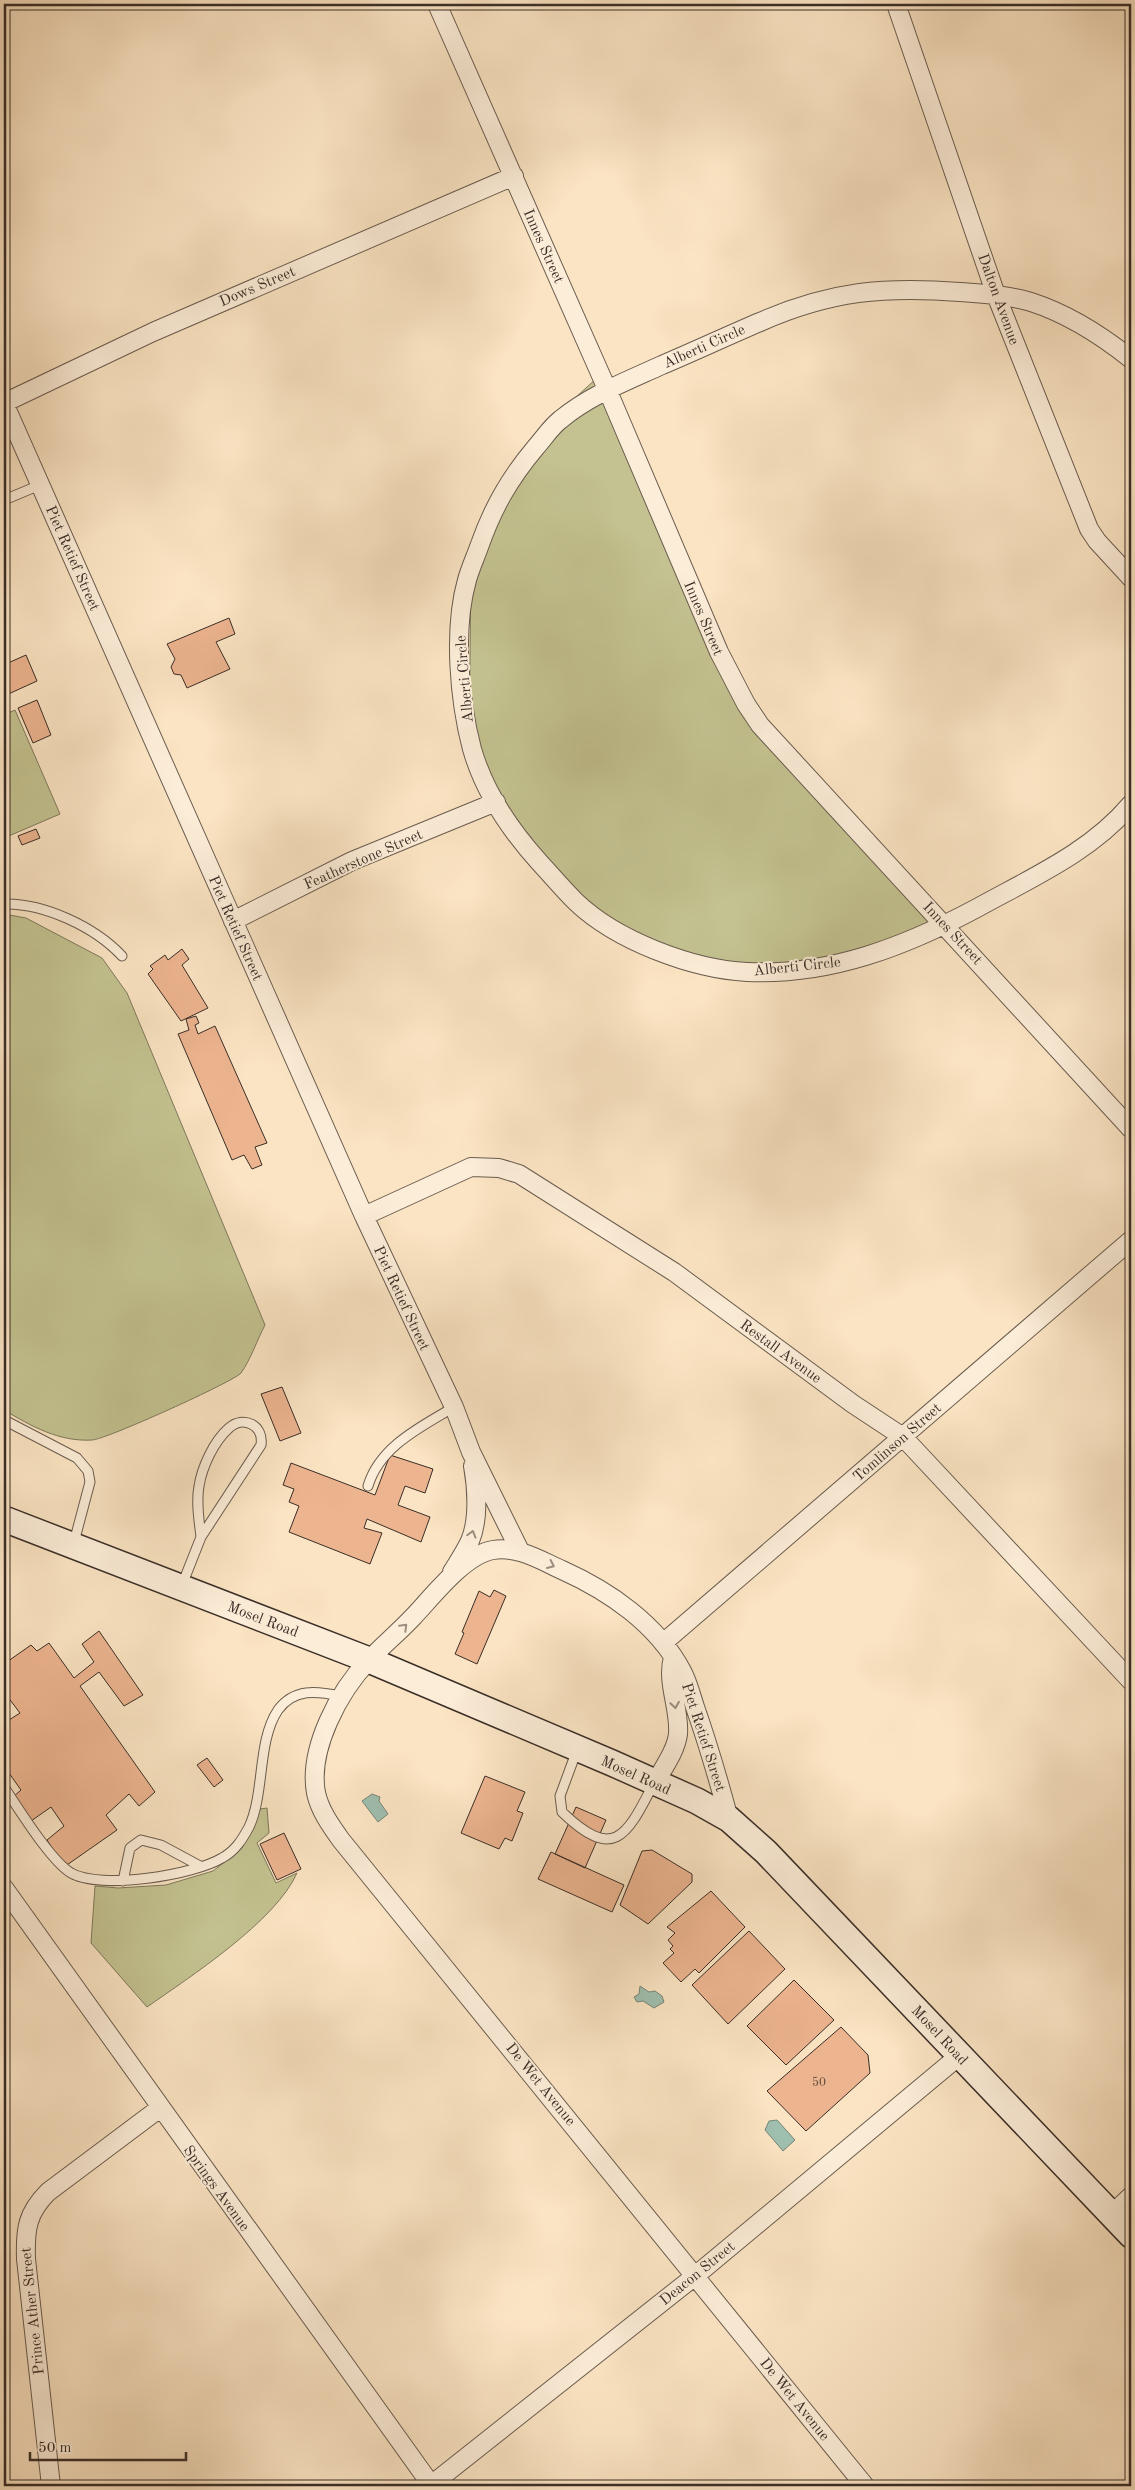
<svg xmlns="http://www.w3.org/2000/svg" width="1135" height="2490" font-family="'Old Standard TT',serif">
	<rect width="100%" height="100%" fill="#fbe4c3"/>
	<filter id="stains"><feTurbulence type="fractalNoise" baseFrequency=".004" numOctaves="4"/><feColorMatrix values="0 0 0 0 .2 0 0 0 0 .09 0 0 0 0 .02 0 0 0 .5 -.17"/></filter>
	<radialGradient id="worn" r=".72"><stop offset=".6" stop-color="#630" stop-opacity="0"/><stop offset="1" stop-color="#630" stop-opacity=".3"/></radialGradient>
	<path fill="#c3c290" stroke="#7e785c" d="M597,378l139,322 203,225 -89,30 -106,14 -97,-13 -68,-51 -110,-150 2,-196 83,-142z
		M15,710l45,104 -56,24v-123z
		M4,914l22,4 76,40 25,35 138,332c-8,15 -14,34 -24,48 -6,8 -136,67 -149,67 -33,2 -61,-14 -88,-30z
		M267,1808l2,25 -12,10 19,40 21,-10c-21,48 -107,104 -150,134l-56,-64 4,-57 23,2 48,-3 47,-14 29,-23 18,-39z"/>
	<path fill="#9fbfaf" stroke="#778579" d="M372,1794l8,3 -1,4 9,13 -10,8 -16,-21z
		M640,1986l9,6 6,-1 7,5 2,6 -10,6 -11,-7 -6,1 -3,-5 5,-3z
		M777,2120l18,20 -12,11 -18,-21 4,-9z"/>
	<path fill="#ecb48f" stroke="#3a2e28" d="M229,618l6,16 -19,8 14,27 -43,19 -6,-13 -7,-1 -3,-7 4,-8 -8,-15z
		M4,652l4,11 18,-8 11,26 -33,15z
		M37,700l14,35 -18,8 -15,-35z
		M36,829l4,9 -18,7 -4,-9z
		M182,949l7,10 -7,6 26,43 -27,13 -33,-47 5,-5 -3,-3 15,-11 3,5z
		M196,1016l3,7 -4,2 3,9 17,-8 52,117 -12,4 7,18 -10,4 -8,-14 -12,5 -54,-126 11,-4 -3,-11z
		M282,1387l19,46 -21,8 -19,-47z
		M390,1455l43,14 -8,24 -20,-7 -7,19 32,12 -9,25 -54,-23 -3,9 18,5 -12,31 -81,-32 10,-26 -10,-4 5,-13 -11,-4 8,-22 84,32z
		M494,1590l12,6 -29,68 -22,-10 9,-21 -2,-1 17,-41 11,6z
		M99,1631l44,64 -19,11 -25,-34 -19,14 75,106 -16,14 -10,-12 -23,21 11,15 -53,37 -17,-27 17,-14 -13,-19 -20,14 -18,-24 8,-7 -17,-24v-53l5,7 11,-7 -16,-21v-10l2,-2 -2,-6 5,-4 -5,-6 27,-19 6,6 12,-8 25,35 20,-16 -12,-18z
		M207,1758l16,22 -9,7 -17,-22z
		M485,1776l40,16 -8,19 6,2 -11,28 -7,-3 -6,11 -38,-16z
		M576,1807l30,13 -21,48 -30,-14z
		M284,1833l17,36 -24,11 -17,-36z
		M652,1850l40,24v8l-44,42 -28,-19 22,-54z
		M551,1852l73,33 -12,27 -74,-33z
		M711,1891l34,36 -46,46 -4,-4 -14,13 -18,-19 11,-10 -4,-4 3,-3 -5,-6 7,-7 -8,-6z
		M749,1931l36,38 -57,55 -36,-39z
		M794,1980l40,40 -48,45 -39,-39z
		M841,2027l27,28 2,18 -64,58 -39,-40z"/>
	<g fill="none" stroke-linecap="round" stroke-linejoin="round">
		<g stroke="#6a5c4f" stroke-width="11">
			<path id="lane" d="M4,500l36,-15
				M4,904c40,-1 91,23 118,52
				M4,1420l73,38 11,13 2,11 -17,64
				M368,1486c12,-40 53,-59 86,-79
				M182,1585l19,-48 60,-92c3,-20 -18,-30 -32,-17 -15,13 -27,39 -30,58 -3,16 0,34 2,51
				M577,1750l-17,46 2,16c53,51 65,23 92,-29
				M4,1787c15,22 46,73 67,86 30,17 123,2 151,-15 13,-7 20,-18 27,-31 16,-34 8,-86 29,-117 16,-22 39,-19 62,-14
				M123,1881l7,-33 11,-8 20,5 39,21"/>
		</g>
		<g stroke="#6a5c4f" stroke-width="20">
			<path id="street" d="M437,4l170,385 112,263 27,52 14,21 371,404
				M896,4l100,291 93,234 8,12 34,37
				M1131,359c-30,-24 -63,-45 -100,-57 -23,-7 -47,-8 -71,-10 -75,-6 -130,-1 -200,30 -33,14 -65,29 -98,43 -35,16 -72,30 -102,55 -9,7 -16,18 -24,27 -26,31 -43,60 -57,100 -4,11 -9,22 -12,33 -14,49 -8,120 5,169 12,42 39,82 68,114 12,13 24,27 36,39 41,39 116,67 171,70 83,4 159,-26 230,-64 54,-30 114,-56 154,-104
				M4,403l360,813 90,191 17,45 49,99
				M4,403l149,-71 361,-156
				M233,921l119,-60 144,-59
				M364,1216l107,-49 28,1 20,6 155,98 179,132 50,33 228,244
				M452,1572c6,-10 13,-20 18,-31 9,-21 7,-53 3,-75
				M663,1643l468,-403
				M655,1783c8,-15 21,-32 23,-49 2,-26 -12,-51 -5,-77
				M729,1819c-10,-37 -21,-75 -34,-112 -4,-12 -7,-25 -13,-36 -25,-47 -73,-80 -120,-101 -22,-10 -44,-24 -69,-20 -29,5 -60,46 -80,67 -14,15 -30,28 -44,43 -30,31 -61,89 -53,133 4,18 15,33 25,47l524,646
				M4,1888l428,598
				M1111,2215l20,-19
				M431,2485l264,-209 264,-220
				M51,2486l-25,-227c-1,-30 1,-46 22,-67l112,-84"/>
		</g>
		<g stroke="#3a2e28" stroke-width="28">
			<path id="secondary" d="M4,1519l365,141 243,103 85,38 32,18 37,33 365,383"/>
		</g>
		<use href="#lane" stroke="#fcedd8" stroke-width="9"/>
		<use href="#street" stroke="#fcedd8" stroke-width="18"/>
		<use href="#secondary" stroke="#fcedd8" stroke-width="25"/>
	</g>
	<defs><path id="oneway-chevron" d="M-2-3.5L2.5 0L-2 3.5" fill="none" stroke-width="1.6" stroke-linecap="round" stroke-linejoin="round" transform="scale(1.25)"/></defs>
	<g stroke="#9b8e80">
		<use href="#oneway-chevron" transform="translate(472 1534) rotate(-74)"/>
		<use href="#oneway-chevron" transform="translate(551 1565) rotate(25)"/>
		<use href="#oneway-chevron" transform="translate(404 1627) rotate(-45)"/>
		<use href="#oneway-chevron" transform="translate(675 1705) rotate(81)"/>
	</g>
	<g text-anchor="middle" stroke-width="4" stroke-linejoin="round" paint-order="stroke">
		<g font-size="12" fill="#665042">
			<text x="819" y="2086">50</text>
		</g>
		<g font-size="15" fill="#3a2e28" stroke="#fcedd8">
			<text transform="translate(544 246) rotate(66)" y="5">Innes Street</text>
			<text transform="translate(257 286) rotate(-23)" y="5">Dows Street</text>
			<text transform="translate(999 299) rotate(70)" y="5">Dalton Avenue</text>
			<text transform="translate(704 346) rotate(-24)" y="5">Alberti Circle</text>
			<text transform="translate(73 558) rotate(66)" y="5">Piet Retief Street</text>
			<text transform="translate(704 618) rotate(67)" y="5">Innes Street</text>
			<text transform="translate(464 679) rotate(-95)" y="5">Alberti Circle</text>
			<text transform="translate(363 859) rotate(-24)" y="5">Featherstone Street</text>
			<text transform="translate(236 928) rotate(66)" y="5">Piet Retief Street</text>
			<text transform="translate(953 933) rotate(47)" y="5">Innes Street</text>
			<text transform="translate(797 966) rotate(-6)" y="5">Alberti Circle</text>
			<text transform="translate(402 1298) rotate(65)" y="5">Piet Retief Street</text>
			<text transform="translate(781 1351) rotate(36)" y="5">Restall Avenue</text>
			<text transform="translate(897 1442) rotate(-41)" y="5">Tomlinson Street</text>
			<text transform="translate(263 1619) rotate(21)" y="5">Mosel Road</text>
			<text transform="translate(704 1737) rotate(72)" y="5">Piet Retief Street</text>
			<text transform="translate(636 1775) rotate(24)" y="5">Mosel Road</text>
			<text transform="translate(940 2035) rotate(47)" y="5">Mosel Road</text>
			<text transform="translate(541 2084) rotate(51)" y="5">De Wet Avenue</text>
			<text transform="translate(217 2188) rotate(54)" y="5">Springs Avenue</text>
			<text transform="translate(697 2273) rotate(-39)" y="5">Deacon Street</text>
			<text transform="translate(32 2311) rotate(-96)" y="5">Prince Ather Street</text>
			<text transform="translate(795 2399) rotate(51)" y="5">De Wet Avenue</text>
		</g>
	</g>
	<rect width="1135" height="2490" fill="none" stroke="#fbe4c3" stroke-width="20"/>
	<rect x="5" y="5" width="1125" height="2480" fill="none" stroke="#3a2e28" stroke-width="2.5"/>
	<rect x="10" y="10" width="1115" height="2470" fill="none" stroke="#3a2e28"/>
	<path d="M30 2452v8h156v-8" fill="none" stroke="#3a2e28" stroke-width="2.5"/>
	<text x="38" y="2452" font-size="15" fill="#3a2e28" stroke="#fcedd8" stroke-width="4" paint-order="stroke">50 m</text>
	<rect width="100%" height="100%" filter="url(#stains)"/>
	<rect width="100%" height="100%" fill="url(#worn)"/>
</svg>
